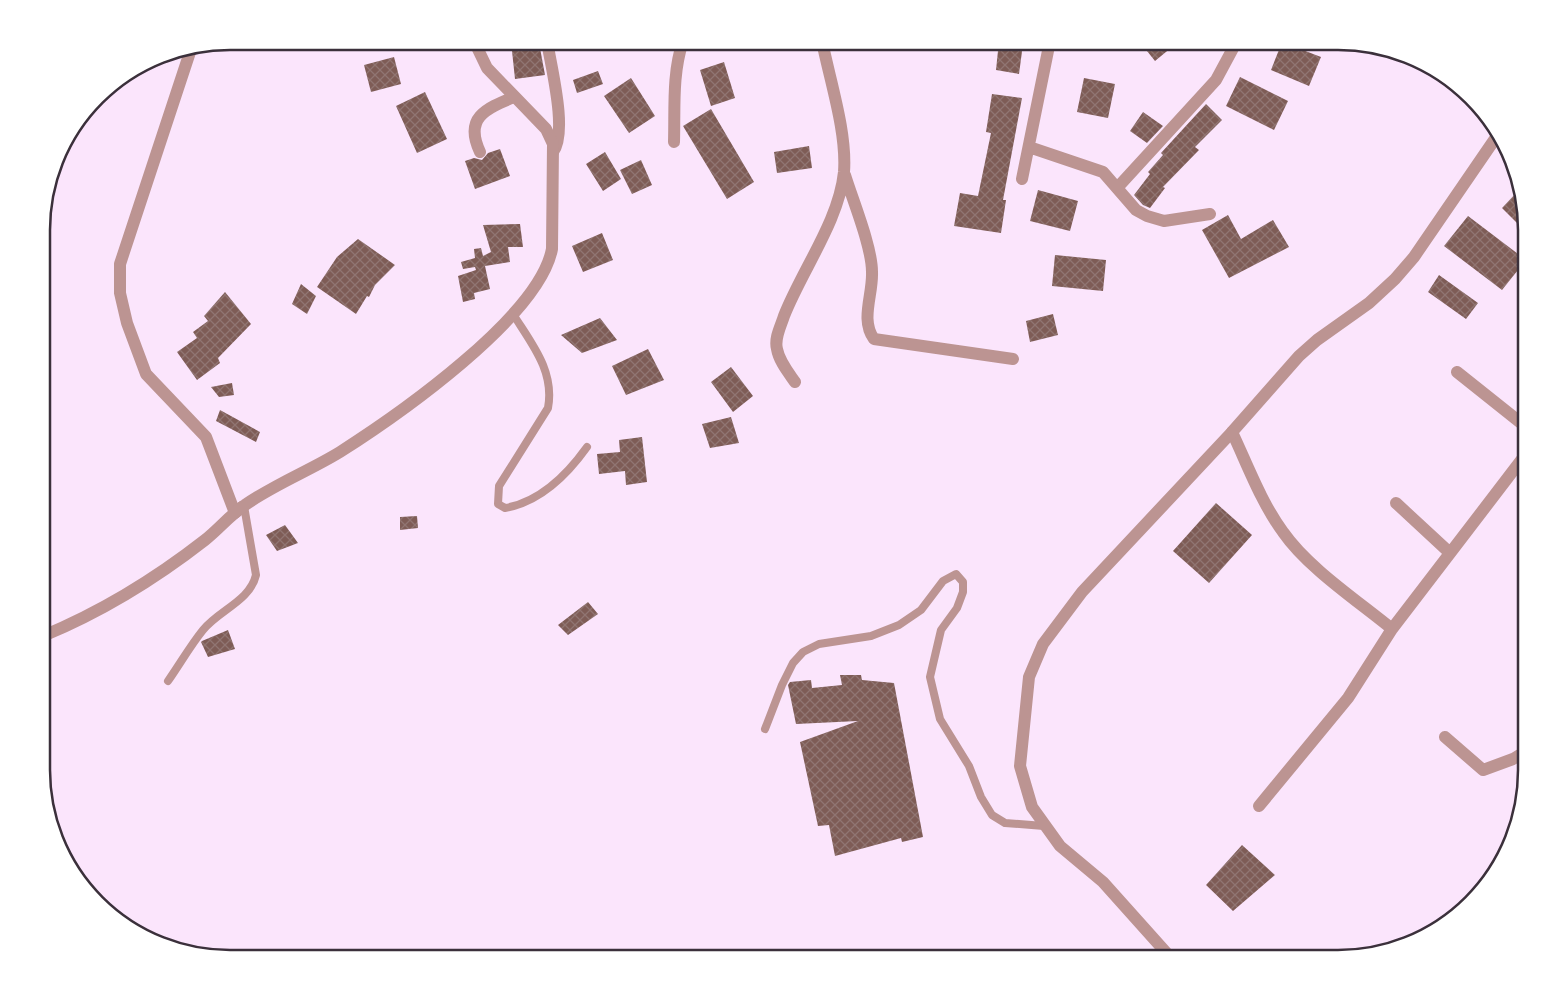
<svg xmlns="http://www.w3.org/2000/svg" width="1568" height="1000" font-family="Cabin,sans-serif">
	<defs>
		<pattern id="building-cross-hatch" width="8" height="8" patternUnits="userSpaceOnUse" patternTransform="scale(1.25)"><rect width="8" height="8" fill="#7e5c56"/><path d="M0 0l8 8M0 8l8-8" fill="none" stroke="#907572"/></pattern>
	</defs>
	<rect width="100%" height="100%" fill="#fbe5fc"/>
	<path fill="url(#building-cross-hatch)" d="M999,41l24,3 -4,30 -23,-4z
		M1139,41h28l5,6 -17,14z
		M1282,42l39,15 -12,29 -38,-16z
		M540,48l5,27 -30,4 -3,-28z
		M394,57l7,27 -30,8 -7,-27z
		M724,62l11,36 -24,8 -11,-36z
		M598,71l5,13 -26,9 -4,-13z
		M1240,77l48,24 -14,29 -48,-24z
		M631,78l24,38 -26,17 -25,-37z
		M1084,78l31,6 -7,34 -31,-6z
		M425,92l22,47 -30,14 -21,-47z
		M992,94l30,4 -19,102h3l-5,33 -47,-7 6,-33 18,3 13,-63 -5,-1z
		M1206,104l16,16 -27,27 4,3 -36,37 2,1 -15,20 -7,-3 -9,-10 16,-21 -2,-2 15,-17 -2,-2z
		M711,109l43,73 -27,17 -44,-73z
		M1143,112l20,14 -16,17 -17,-12z
		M809,146l3,22 -35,5 -3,-21z
		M500,149l10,27 -35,13 -10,-28 9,-3 8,2 6,-7z
		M605,152l16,27 -18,12 -17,-27z
		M641,160l11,25 -20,9 -12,-24z
		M1038,190l40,11 -8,30 -40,-10z
		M1518,191l8,27v14l-24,-24z
		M1228,215l13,24 32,-19 16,27 -60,31 -27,-48z
		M1468,216l58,44 -24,30 -58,-44z
		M520,224l3,23h-15l2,15 -25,4 5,23 -16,4 1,6 -12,3 -5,-26 18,-6 -1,-3 -12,2 -2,-7 14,-4 -1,-9 7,-1 2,8 8,-4 -8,-27z
		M602,233l11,27 -30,12 -11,-26z
		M358,239l37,26 -20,20 -6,12 -2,-1 -11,18 -39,-27 20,-30z
		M1055,255l51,5 -3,31 -51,-5z
		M1439,275l39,28 -12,16 -38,-27z
		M301,284l15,12 -9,18 -15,-10z
		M225,292l26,32 -33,34 2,5 -23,17 -20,-28 20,-14 -4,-6 15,-11 -4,-5z
		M1053,314l5,21 -28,7 -4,-21z
		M600,318l17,22 -35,13 -21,-18z
		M648,349l16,31 -38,15 -14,-29z
		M731,367l22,29 -20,16 -22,-30z
		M232,383l2,12 -15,2 -8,-10z
		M220,410l40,22 -4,10 -40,-21z
		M731,417l8,26 -29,5 -8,-24z
		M642,437l5,45 -21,3 -1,-14 -26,3 -2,-20 23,-2 -1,-12z
		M1216,503l36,32 -43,48 -36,-32z
		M417,516l1,12 -18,2v-13z
		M285,525l13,18 -21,8 -11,-16z
		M588,602l10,12 -30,21 -10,-10z
		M228,630l7,19 -27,8 -7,-15 1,-1z
		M840,675h21l1,5 32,3 29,154 -21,5 -1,-4 -66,18 -6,-31 -11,1 -18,-84 58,-21 -62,3 -8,-39 2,-3 21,-2 1,8 30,-3z
		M1242,845l33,30 -42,36 -27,-26z"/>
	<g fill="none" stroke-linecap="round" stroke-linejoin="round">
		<path stroke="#bc9492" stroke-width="8" d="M513,314c18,29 42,57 35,94l-49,78 -1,18 7,4c35,-6 62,-33 82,-61
			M168,681c12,-17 22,-35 35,-51 16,-20 47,-29 53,-55l-12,-69
			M765,729l17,-44 11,-22 10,-11 16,-8 52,-8 28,-11 22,-15 22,-29 13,-7 7,8v10l-6,16 -16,22 -11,47 10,42 29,47 12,31 11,18 13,8 39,3"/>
		<path stroke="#bc9492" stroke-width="12" d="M547,41c4,26 21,91 6,111
			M191,49l-71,215v29l7,30 19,51 60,63 29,76 7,-6
			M674,142c1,-34 -2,-68 9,-101
			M1029,147l74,25 33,38 11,6 17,5 46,-7
			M480,152c-16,-34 5,-43 34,-55
			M845,175c8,26 27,72 27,97 1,23 -12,48 2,67l139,20
			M1022,179l28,-138
			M1118,187l98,-107 21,-39
			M1526,276v1
			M1457,372l69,55
			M795,382c-7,-10 -16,-21 -18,-33 -3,-11 4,-23 7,-33 18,-46 55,-95 60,-144 3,-40 -14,-91 -22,-131
			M1232,432c16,34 29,70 51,100 25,36 75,69 109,97
			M1396,503l54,50
			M1445,737l38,33 30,-11 13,-8
			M1259,806l89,-108 44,-69 134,-175"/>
		<path stroke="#bc9492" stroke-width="12" d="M43,636c58,-24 112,-57 162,-96 14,-11 25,-25 40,-35 30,-21 64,-34 95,-53 58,-37 199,-135 212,-203l1,-105 -7,-15 -59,-61 -13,-27
			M1171,958l-68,-76 -43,-36 -28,-39 -12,-41 9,-89 14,-33 39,-52 150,-160 67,-76 18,-16 52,-37 26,-24 19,-22 85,-124"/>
	</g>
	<path d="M0 0H1568V1000H0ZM230 50H1338A180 180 0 0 1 1518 230V770A180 180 0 0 1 1338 950H230A180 180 0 0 1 50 770V230A180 180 0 0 1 230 50Z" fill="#fff" fill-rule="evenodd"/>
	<path fill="none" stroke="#3b303b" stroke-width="2.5" d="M230 50H1338A180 180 0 0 1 1518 230V770A180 180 0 0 1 1338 950H230A180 180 0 0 1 50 770V230A180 180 0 0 1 230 50Z"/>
</svg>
